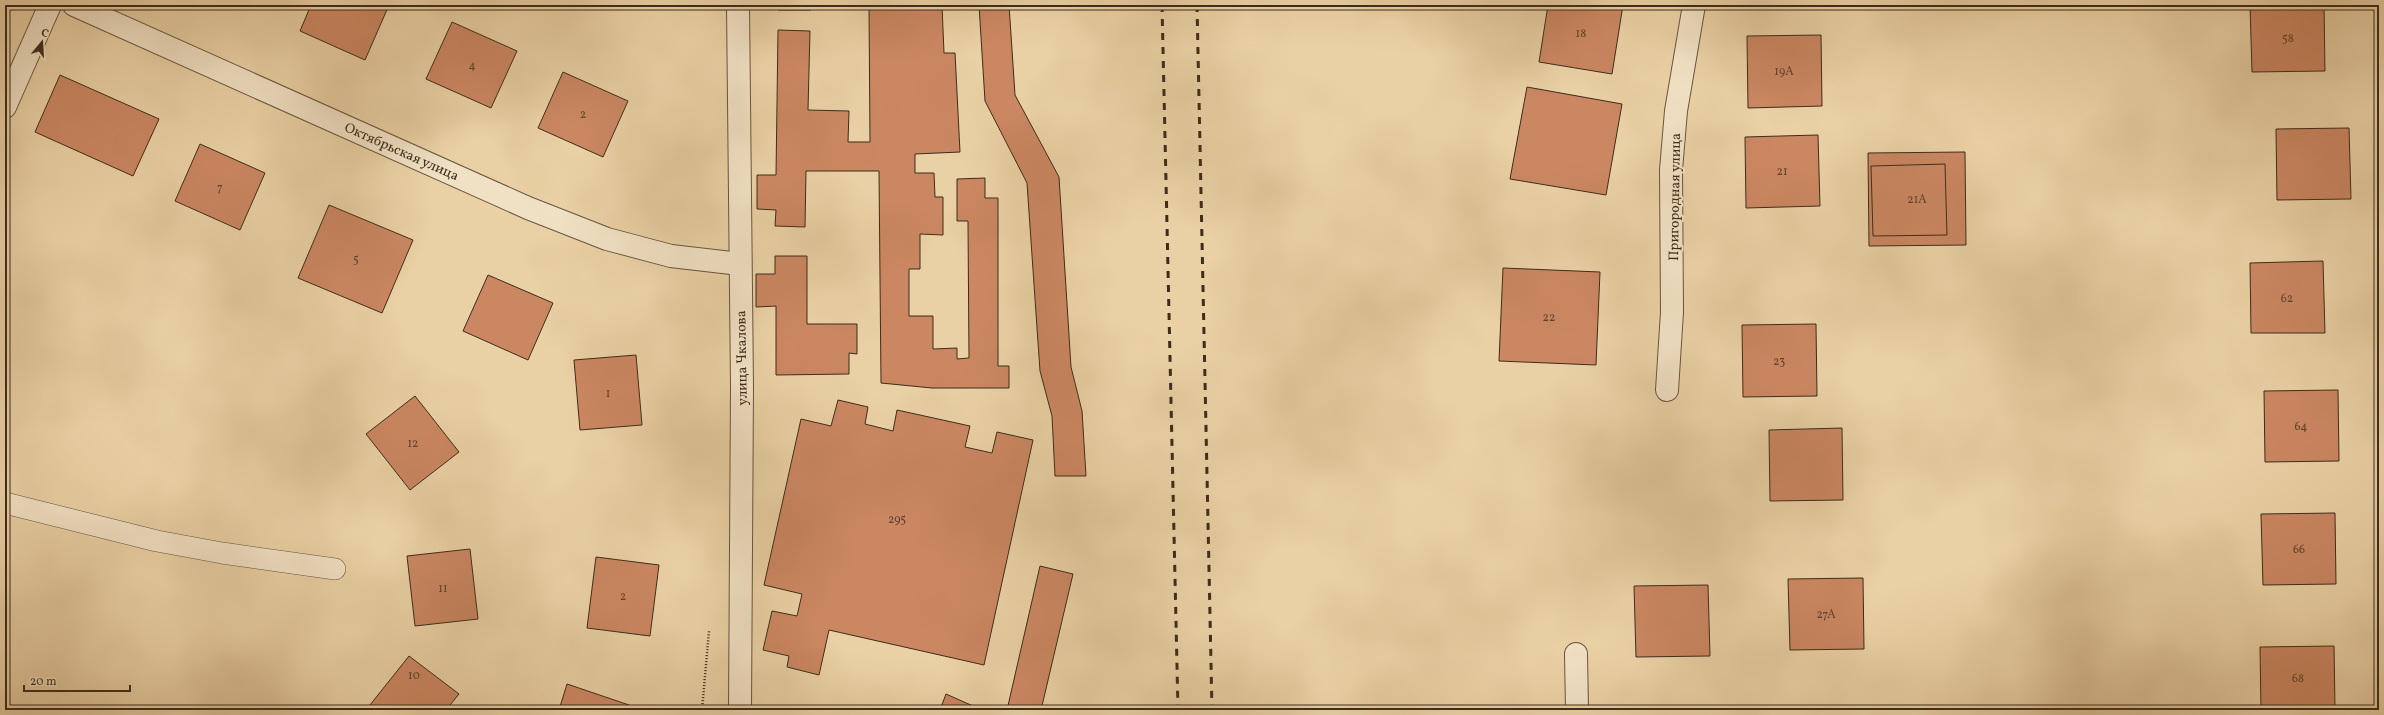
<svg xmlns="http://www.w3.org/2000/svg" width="2384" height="715" font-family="Vollkorn,serif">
	<rect width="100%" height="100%" fill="#ead1a5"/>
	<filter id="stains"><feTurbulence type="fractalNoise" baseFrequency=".005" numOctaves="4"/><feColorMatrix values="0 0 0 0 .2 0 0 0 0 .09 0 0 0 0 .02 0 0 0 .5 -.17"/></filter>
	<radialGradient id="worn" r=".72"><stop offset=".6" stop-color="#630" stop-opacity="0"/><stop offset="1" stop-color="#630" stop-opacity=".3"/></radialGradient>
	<path fill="#cb8762" stroke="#3d2c1b" d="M311,5h78l-24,55 -65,-29z
		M778,5h33v5h-33z
		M869,5h73l2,48h11l5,99 -45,2v19h19l1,24h8v38l-23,-1v35h-11v47h24v33l24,-1v11l12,-1 -1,-137h-11v-42l28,-1v20h13v168h11v22h-77l-51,-5 -2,-212h-73l-1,56 -30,-1 1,-16 -19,-1v-34h19l2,-145 32,1 -2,79 41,1 -1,31h22z
		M979,5h30l6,90 44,82 12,190 11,44 4,65h-31l-3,-60 -12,-45 -13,-188 -42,-82z
		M1548,5h75l-11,69 -73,-12z
		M2250,5h74l1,66 -73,1z
		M452,22l65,29 -26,57 -65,-29z
		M1821,35l1,71 -74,2 -1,-72z
		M563,72l65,29 -25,56 -65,-29z
		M60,75l99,44 -26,57 -98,-44z
		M1527,87l95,17 -16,91 -96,-16z
		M2349,128l2,71 -74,1 -1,-71z
		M1818,135l2,71 -74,2 -1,-71z
		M200,144l65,29 -25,57 -65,-29z
		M1965,152l1,93 -97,1 -1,-93z
		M1945,164l2,71 -74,1 -2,-70z
		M329,205l84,35 -31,73 -84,-35z
		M775,256h32v68h50v30l-8,-1v21l-73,1v-69l-20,1v-33h19z
		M2323,261l2,72h-74l-1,-70z
		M1503,268l97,4 -4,93 -97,-4z
		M488,275l65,28 -25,57 -65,-29z
		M1816,324l1,72 -74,1 -1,-72z
		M636,355l6,70 -62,5 -6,-70z
		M2338,390l1,71 -74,1 -1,-71z
		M415,396l44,56 -49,38 -44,-56z
		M838,400l30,7 -3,17 28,7 4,-21 73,16 -5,21 27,6 5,-21 36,8 -49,225 -155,-35 -10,45 -32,-8 2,-11 -26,-6 9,-39 25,5 5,-22 -38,-9 37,-166 30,7z
		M1842,428l1,72 -73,1 -1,-71z
		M2335,513l1,71 -73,1 -2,-71z
		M470,549l8,70 -63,7 -8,-70z
		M596,557l63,8 -9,71 -63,-8z
		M1040,566l33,8 -32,136h-34z
		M1863,578l1,71 -74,1 -2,-71z
		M1708,585l2,71 -74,1 -2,-71z
		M2334,646l1,64h-74l-1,-63z
		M409,656l50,38 -13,16h-80z
		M567,684l68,23 -1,3h-75z
		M946,694l36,16h-42z"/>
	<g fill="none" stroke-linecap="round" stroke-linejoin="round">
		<g stroke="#68553e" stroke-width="22">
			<path id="service" d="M5,503l152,38 65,12 113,16"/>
		</g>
		<g stroke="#68553e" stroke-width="24">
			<path id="minor" d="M74,5l454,203 79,31 64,17 69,8
				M5,107l45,-102
				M1667,390l5,-78 -1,-142 5,-59 18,-106
				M1576,654l1,56"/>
		</g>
		<g stroke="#68553e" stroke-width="24">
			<path id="tertiary" d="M738,5l4,382 -2,323"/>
		</g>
		<path stroke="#3d2c1b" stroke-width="2.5" stroke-dasharray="1 2" stroke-linecap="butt" d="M702,710l7,-79"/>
		<use href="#service" stroke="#f1e1c4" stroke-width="21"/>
		<use href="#minor" stroke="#f1e1c4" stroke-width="22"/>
		<use href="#tertiary" stroke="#f1e1c4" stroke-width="22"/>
		<path stroke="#3d2c1b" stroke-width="3" stroke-dasharray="7 7" stroke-linecap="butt" d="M1162,5l16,705
			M1197,5l15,705"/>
	</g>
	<g text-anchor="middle" stroke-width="4" stroke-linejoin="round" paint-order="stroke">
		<g font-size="12" fill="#60432d">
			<text x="1581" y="37">18</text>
			<text x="2288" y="42">58</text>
			<text x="472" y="69">4</text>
			<text x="1784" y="75">19А</text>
			<text x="583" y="118">2</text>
			<text x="1782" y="175">21</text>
			<text x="220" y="191">7</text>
			<text x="1917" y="203">21А</text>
			<text x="356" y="263">5</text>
			<text x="2287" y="302">62</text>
			<text x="1549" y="321">22</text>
			<text x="1779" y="365">23</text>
			<text x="608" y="397">1</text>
			<text x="2301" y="430">64</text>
			<text x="413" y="447">12</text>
			<text x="897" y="523">295</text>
			<text x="2299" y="553">66</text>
			<text x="443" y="592">11</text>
			<text x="623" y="600">2</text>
			<text x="1826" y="618">27А</text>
			<text x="414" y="679">10</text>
			<text x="2298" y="682">68</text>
		</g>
		<g font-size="14" fill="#3d2c1b" stroke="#f1e1c4">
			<text transform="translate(402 151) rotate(24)" y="5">Октябрьская улица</text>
			<text transform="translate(1674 197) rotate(-89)" y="5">Пригородная улица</text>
			<text transform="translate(741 358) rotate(-91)" y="5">улица Чкалова</text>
		</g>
	</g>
	<rect width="2384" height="715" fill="none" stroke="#ead1a5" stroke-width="20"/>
	<rect x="6" y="6" width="2372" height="703" fill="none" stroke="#3d2c1b" stroke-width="2"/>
	<rect x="10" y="10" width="2364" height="695" fill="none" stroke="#3d2c1b"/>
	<g transform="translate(42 42) rotate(18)" stroke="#f1e1c4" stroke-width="3" paint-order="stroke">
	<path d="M0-3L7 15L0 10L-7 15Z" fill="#3d2c1b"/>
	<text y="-6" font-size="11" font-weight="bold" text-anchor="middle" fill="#3d2c1b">С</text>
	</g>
	<path d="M24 685v6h106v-6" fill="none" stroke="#3d2c1b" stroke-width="2"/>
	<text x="30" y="685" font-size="12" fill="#3d2c1b" stroke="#f1e1c4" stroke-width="3" paint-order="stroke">20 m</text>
	<rect width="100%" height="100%" filter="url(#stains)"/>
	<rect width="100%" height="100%" fill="url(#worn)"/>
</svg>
